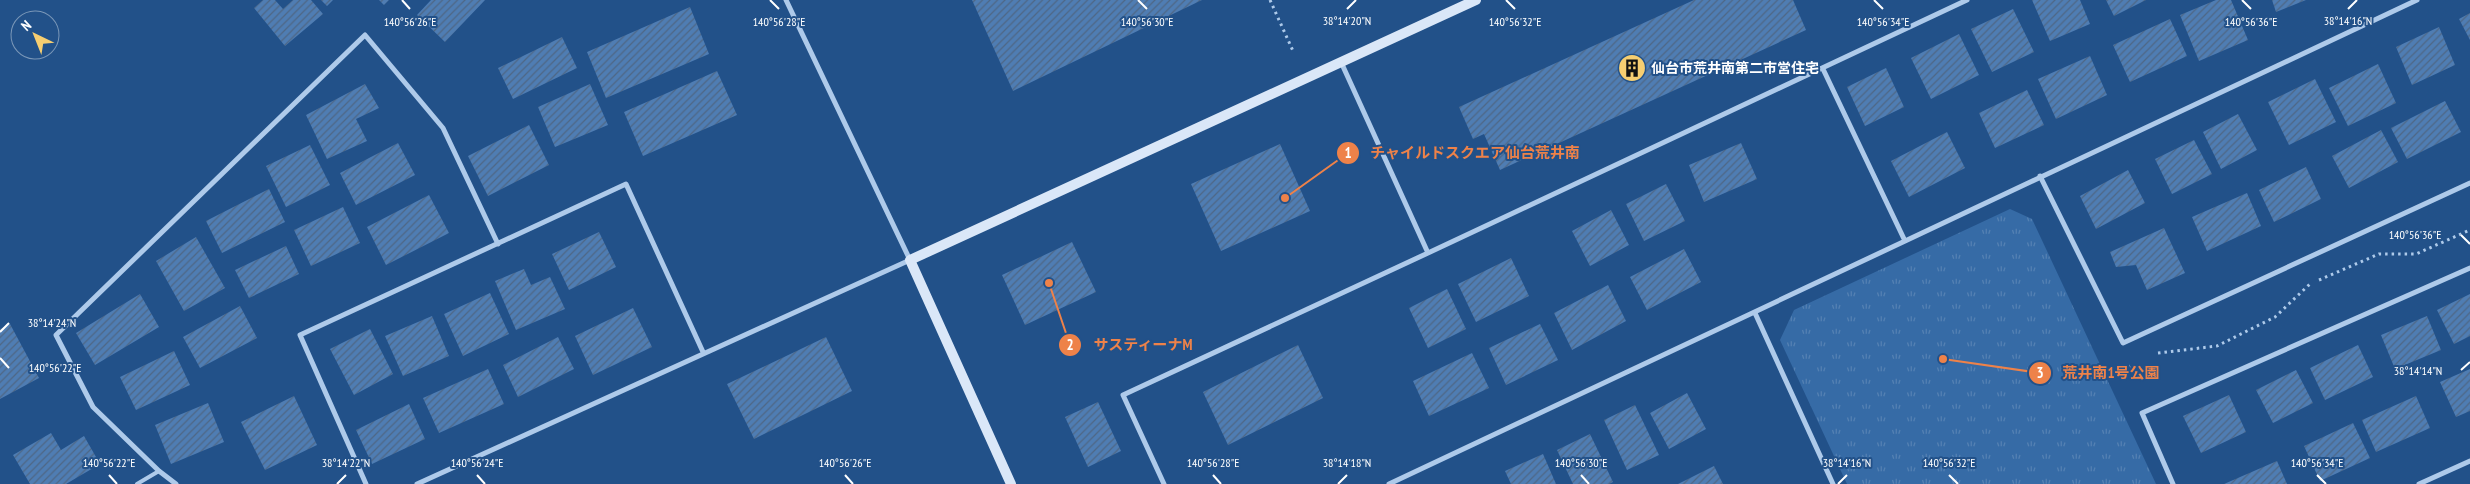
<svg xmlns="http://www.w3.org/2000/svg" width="2470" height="484" font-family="'PT Sans Narrow','Noto Sans JP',sans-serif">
	<defs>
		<pattern id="grass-tufts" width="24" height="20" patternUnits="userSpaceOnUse" patternTransform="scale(1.25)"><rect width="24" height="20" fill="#366ba6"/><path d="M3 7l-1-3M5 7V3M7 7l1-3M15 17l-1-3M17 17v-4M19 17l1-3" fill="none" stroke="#5481b3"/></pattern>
		<pattern id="building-hatch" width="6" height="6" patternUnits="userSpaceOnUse" patternTransform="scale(1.25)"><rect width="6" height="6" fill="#4f7db3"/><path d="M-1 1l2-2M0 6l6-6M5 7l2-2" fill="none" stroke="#4e6785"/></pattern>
	</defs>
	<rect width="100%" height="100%" fill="#225189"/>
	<path fill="url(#grass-tufts)" d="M2010,209l22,10 124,265h-309l-67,-144 14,-30z"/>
	<path fill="url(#building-hatch)" d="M263,0h12l8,9 10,-9h18l12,14 -38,32 -31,-38z
		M321,0h12l-6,6z
		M379,0h10l-5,5z
		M431,0h54l-40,42 -28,-27z
		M972,0h230l-189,91z
		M1694,0h99l13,30 -306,140 -16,-36 -11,5 -14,-32z
		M2032,0h48l10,24 -40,17z
		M2106,0h40l-32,16z
		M2216,0h15l17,40 -49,21 -19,-46z
		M2272,0h34l-30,12z
		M690,7l19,47 -103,44 -19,-46z
		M2013,9l21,43 -42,20 -21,-43z
		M2470,13v27l-11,-21z
		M2170,19l17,37 -57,26 -17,-37z
		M2439,27l16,38 -43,20 -16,-38z
		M1959,34l20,41 -48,24 -20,-41z
		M562,37l15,31 -64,31 -15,-31z
		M2090,56l17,39 -51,24 -18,-40z
		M2378,64l18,39 -48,23 -19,-38z
		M1886,68l18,39 -39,19 -18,-39z
		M717,71l20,44 -94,41 -19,-44z
		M2315,79l21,43 -47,23 -21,-43z
		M365,84l14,24 -23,11 11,22 -40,18 -21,-44z
		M590,84l18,41 -53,22 -17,-40z
		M2027,90l17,35 -49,23 -16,-35z
		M2445,101l16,31 -54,27 -16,-31z
		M2238,114l19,36 -36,19 -18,-37z
		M529,125l20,40 -61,31 -20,-40z
		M2381,130l17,32 -49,26 -17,-32z
		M1947,132l18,36 -56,29 -18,-36z
		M2194,140l18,34 -40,20 -17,-35z
		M398,143l17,32 -59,30 -16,-32z
		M1741,143l16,36 -53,23 -15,-37z
		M1280,144l30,67 -89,40 -30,-67z
		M310,145l20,40 -44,22 -20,-41z
		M2306,167l15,32 -47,23 -15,-32z
		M2128,170l17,33 -49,26 -16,-33z
		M1666,184l19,37 -41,20 -18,-37z
		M269,189l16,33 -63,31 -16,-32z
		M2247,193l14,33 -54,25 -15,-34z
		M429,195l20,38 -63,32 -19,-38z
		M343,207l17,36 -49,23 -17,-36z
		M1611,210l18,35 -39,21 -18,-35z
		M2164,228l21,45 -38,17 -11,-25 -20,2 -6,-15z
		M599,232l17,35 -47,23 -17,-36z
		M196,237l29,51 -41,23 -28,-50z
		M1072,242l24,50 -71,33 -23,-50z
		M286,246l13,28 -50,24 -14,-28z
		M1684,249l17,33 -54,28 -17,-33z
		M1511,258l18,38 -53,26 -18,-38z
		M524,269l7,16 19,-8 15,32 -49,21 -21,-49z
		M1608,285l18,36 -54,29 -18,-37z
		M1447,289l19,40 -38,19 -19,-40z
		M490,293l19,41 -46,22 -19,-42z
		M140,294l19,33 -64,38 -19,-32z
		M2470,294v42l-16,8 -17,-34z
		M240,306l17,32 -57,30 -17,-31z
		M633,308l19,39 -59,28 -18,-39z
		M432,316l17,40 -46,20 -18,-40z
		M2427,316l14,34 -46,19 -14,-34z
		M10,324l29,54 -39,21v-70z
		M1540,324l18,36 -52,25 -17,-37z
		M370,329l23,45 -39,21 -24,-46z
		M558,337l16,32 -56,28 -15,-32z
		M826,337l26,54 -98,48 -27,-55z
		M1298,345l25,53 -95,47 -25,-53z
		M2358,345l15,32 -48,23 -15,-32z
		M174,351l16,34 -54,25 -16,-33z
		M1472,353l17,35 -60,28 -16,-35z
		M488,369l16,35 -65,29 -16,-35z
		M2470,369v42l-14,6 -16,-35z
		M2296,370l17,33 -40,20 -17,-33z
		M1687,393l19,36 -37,20 -19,-36z
		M2229,395l17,37 -45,21 -18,-37z
		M294,396l23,49 -52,25 -24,-48z
		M2416,396l14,32 -54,24 -14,-32z
		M1098,402l23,49 -33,16 -23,-50z
		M208,403l16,39 -53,22 -16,-39z
		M409,404l16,35 -53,25 -16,-34z
		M1635,405l24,50 -32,15 -23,-50z
		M2353,423l17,35 -50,23 -16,-35z
		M51,433l10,17 23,-14 16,28 -34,20h-36l-17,-29z
		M1590,434l23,48 -4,2h-36l-16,-34z
		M1543,454l13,30h-45l-6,-13z
		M2277,461l10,23h-63z
		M1714,466l9,18h-45z"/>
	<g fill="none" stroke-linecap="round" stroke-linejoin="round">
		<path stroke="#aecaea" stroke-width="3" stroke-dasharray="2.5 4" stroke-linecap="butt" d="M1270,0l23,51
			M2319,280l60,-26h37l54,-24
			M2158,353l59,-7 58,-29 36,-34
			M2106,377l24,-11"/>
		<path stroke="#aecaea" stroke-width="4" d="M137,484l22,-13"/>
		<path stroke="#aecaea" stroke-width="5" d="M1823,69l82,172
			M2040,176l83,167 347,-160
			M1428,253l539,-253
			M1755,313l78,171
			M176,484l-17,-13 -66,-64 -37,-72 309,-300 78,93 55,116
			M366,484l-66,-149 326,-151 77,168
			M417,484l493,-224 -124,-260
			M1164,484l-41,-89 305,-142 -87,-191
			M1389,484l1028,-484
			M2173,484l-31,-71 328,-145
			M2419,484l51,-23"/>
		<path stroke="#dae7f8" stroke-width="10" d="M1011,484l-101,-224 566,-260"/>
	</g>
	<path fill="none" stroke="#fff" stroke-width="2" d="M402,0l8,9M770,0l9,9M1138,0l9,9M1506,0l9,9M1874,0l9,9M2242,0l9,9M1347,9l9,-9M2348,9l9,-9M2461,235l9,9M0,332l9,-9M0,358l9,10M2461,370l9,-8M109,475l8,9M477,475l8,9M845,475l8,9M1213,475l8,9M1581,475l8,9M1949,475l9,9M2317,475l9,9M337,484l9,-9M1338,484l9,-9M1838,484l9,-9"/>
	<defs>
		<g id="building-disc" transform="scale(1.4375)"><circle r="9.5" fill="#f6ce71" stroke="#225189"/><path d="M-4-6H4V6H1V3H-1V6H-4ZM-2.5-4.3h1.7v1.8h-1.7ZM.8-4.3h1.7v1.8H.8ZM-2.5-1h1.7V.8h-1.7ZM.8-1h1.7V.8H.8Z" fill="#111"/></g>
	</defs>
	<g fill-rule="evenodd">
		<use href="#building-disc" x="1632" y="68"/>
	</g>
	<g text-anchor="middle" stroke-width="4" stroke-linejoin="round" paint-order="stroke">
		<g font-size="14" font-weight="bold" fill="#fff" stroke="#225189" text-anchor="start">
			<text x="1651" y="73">仙台市荒井南第二市営住宅</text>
		</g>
	</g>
	<g font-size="12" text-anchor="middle" fill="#fff" stroke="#225189" stroke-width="4" stroke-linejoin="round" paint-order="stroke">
		<text x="1347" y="25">38°14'20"N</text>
		<text x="2348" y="25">38°14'16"N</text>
		<text x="410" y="26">140°56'26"E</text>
		<text x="779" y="26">140°56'28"E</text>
		<text x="1515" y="26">140°56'32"E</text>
		<text x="1883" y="26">140°56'34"E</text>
		<text x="2251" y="26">140°56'36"E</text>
		<text x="1147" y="26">140°56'30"E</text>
		<text x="2415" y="239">140°56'36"E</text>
		<text x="52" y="327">38°14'24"N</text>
		<text x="55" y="372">140°56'22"E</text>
		<text x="2418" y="375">38°14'14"N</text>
		<text x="109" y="467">140°56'22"E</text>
		<text x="477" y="467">140°56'24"E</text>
		<text x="845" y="467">140°56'26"E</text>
		<text x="1213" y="467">140°56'28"E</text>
		<text x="1581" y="467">140°56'30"E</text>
		<text x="1949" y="467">140°56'32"E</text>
		<text x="2317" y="467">140°56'34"E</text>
		<text x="346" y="467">38°14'22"N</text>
		<text x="1347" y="467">38°14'18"N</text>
		<text x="1847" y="467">38°14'16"N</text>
	</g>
	<path fill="none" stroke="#ee8249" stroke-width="2" d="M1285 198L1348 153M1049 283L1070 345M1943 359L2040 373"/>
	<g fill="#ee8249" stroke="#225189" stroke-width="2">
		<circle cx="1285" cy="198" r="5"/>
		<circle cx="1049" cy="283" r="5"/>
		<circle cx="1943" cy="359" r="5"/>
		<circle cx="1348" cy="153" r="12"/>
		<circle cx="1070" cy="345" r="12"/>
		<circle cx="2040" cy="373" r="12"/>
	</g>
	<g font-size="15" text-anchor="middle" font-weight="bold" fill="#fff">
		<text x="1348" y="158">1</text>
		<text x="1070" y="350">2</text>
		<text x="2040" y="378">3</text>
	</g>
	<g font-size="15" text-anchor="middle" font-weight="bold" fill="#ee8249" stroke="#225189" stroke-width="4" stroke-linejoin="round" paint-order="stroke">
		<text x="1475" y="158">チャイルドスクエア仙台荒井南</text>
		<text x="1143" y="350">サスティーナM</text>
		<text x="2111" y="378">荒井南1号公園</text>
	</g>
	<g transform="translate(35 35) rotate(317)"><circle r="24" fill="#225189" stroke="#7a97b8"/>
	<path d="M0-4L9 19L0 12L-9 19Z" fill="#f6ce71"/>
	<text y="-8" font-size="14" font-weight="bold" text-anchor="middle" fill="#ffffff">N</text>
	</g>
</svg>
